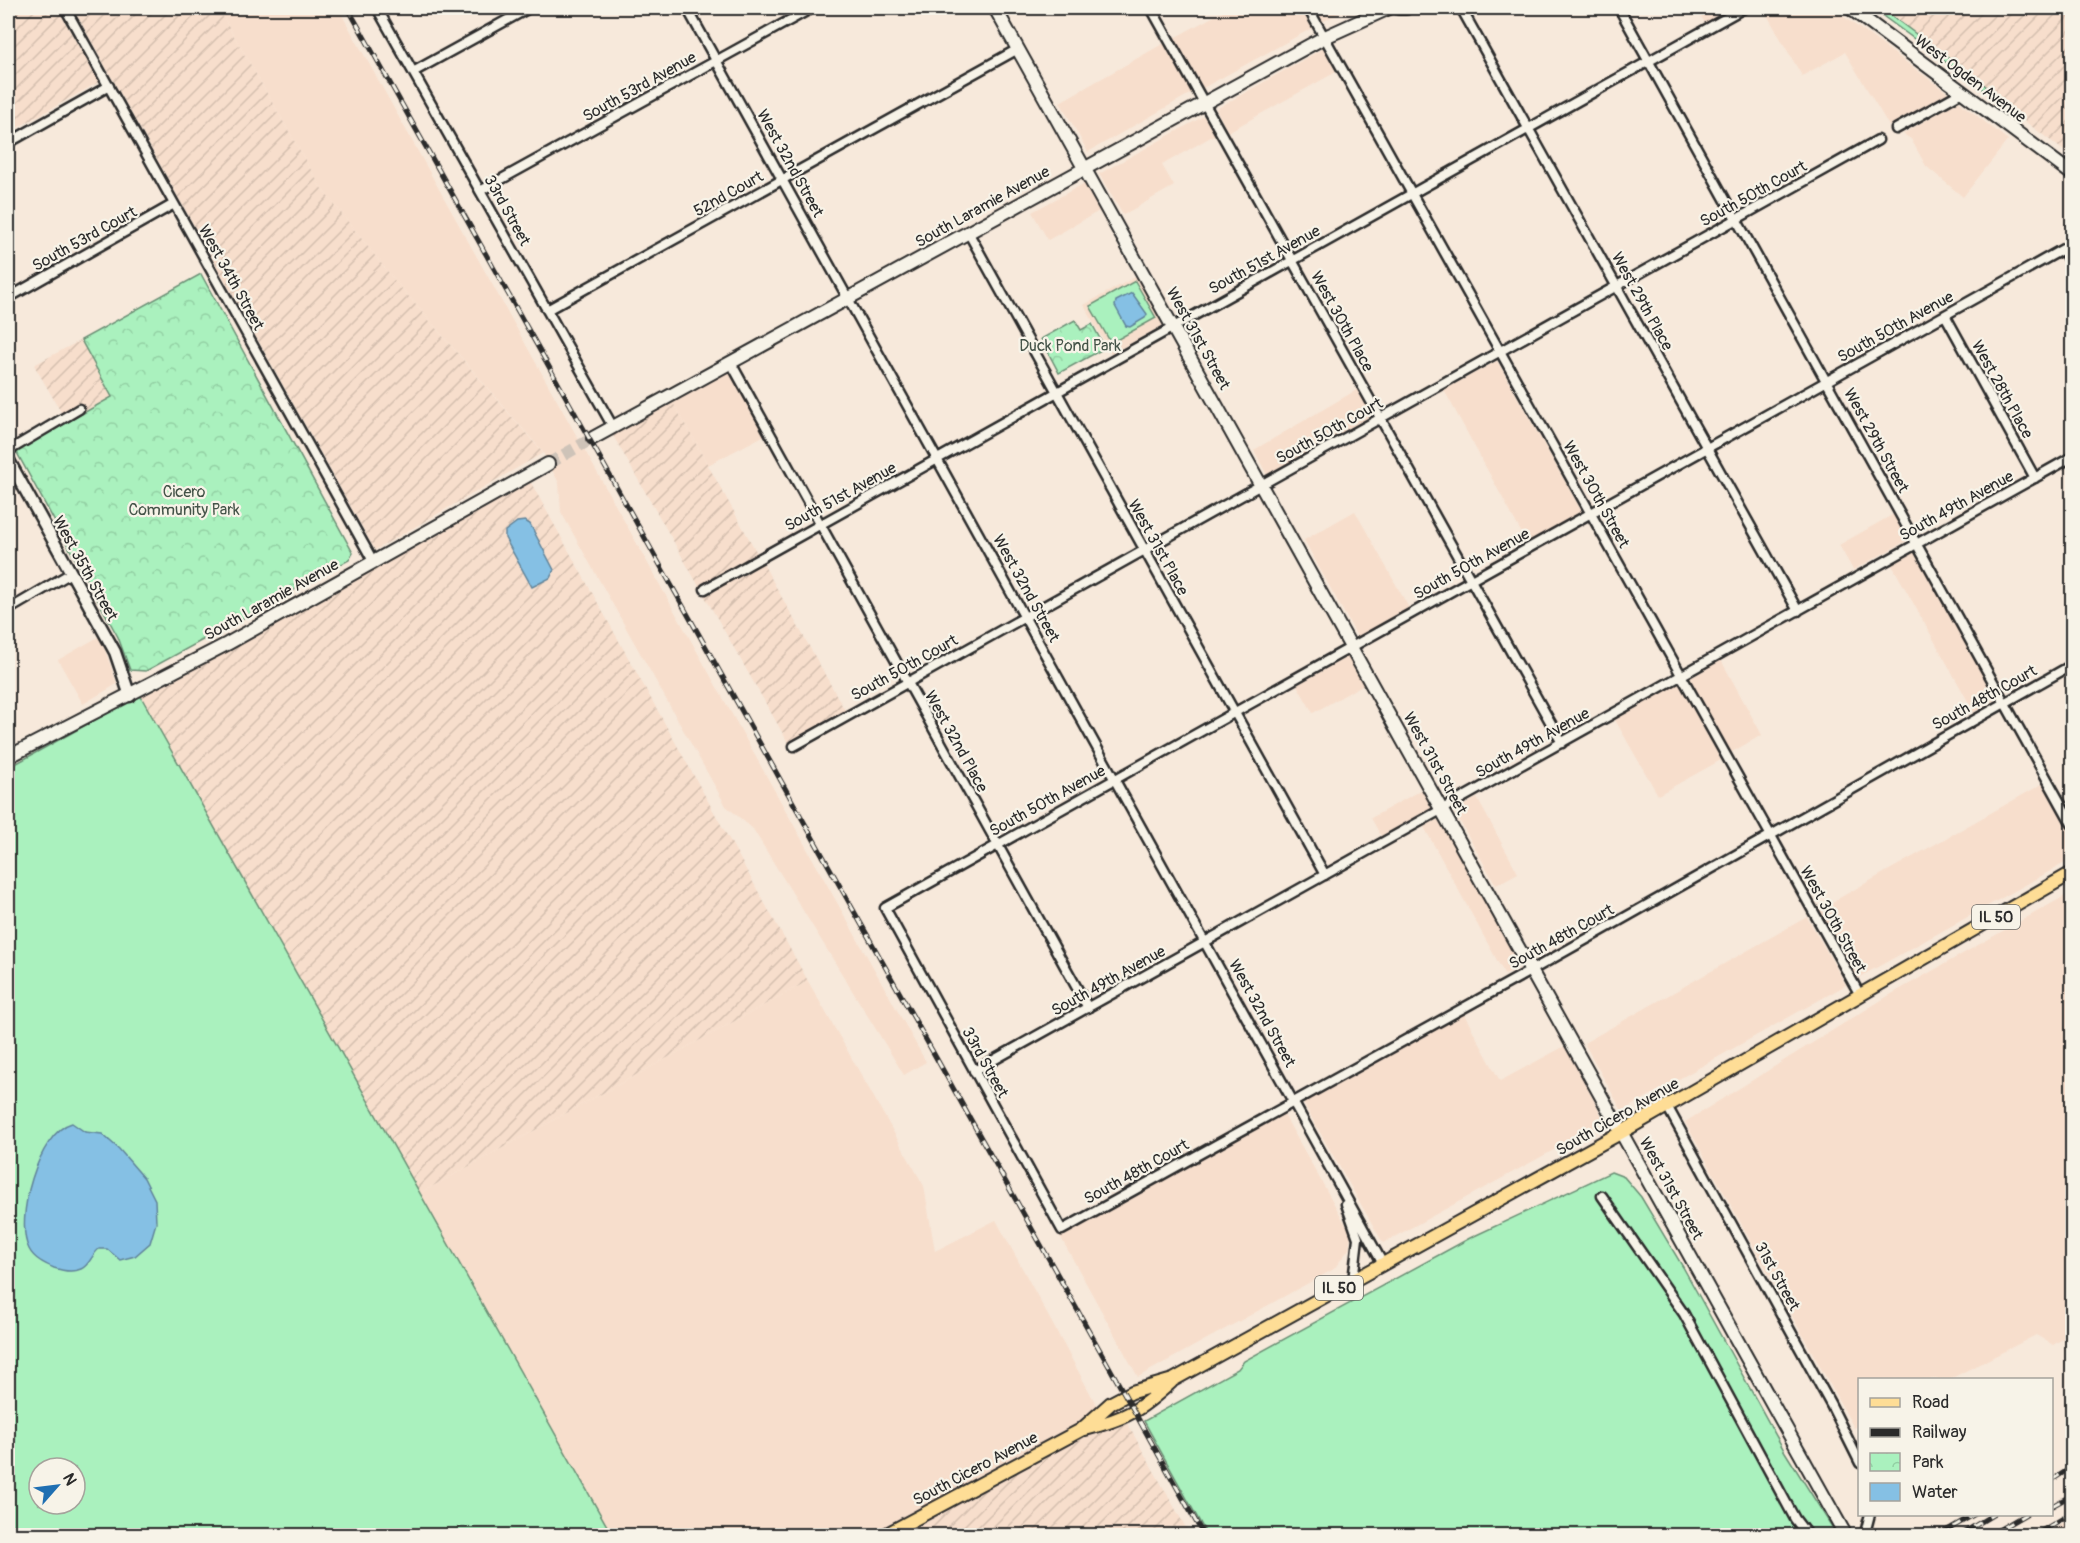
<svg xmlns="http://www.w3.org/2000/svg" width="2080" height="1543" font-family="Pangolin,sans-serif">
	<defs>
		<pattern id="industrial-furrows" width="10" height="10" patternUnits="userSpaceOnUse" patternTransform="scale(1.5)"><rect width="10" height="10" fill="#f7decc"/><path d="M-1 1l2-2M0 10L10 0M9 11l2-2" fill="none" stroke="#d4bfaf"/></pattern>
		<pattern id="park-crowns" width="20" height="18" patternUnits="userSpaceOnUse" patternTransform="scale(1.5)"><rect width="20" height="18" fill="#aaf1be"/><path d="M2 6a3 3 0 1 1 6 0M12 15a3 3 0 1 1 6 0" fill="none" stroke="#92cfa3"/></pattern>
	</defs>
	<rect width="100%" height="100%" fill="#f7e9db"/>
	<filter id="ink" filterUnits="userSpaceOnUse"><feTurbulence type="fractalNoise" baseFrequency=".0167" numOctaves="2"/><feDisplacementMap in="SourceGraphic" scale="12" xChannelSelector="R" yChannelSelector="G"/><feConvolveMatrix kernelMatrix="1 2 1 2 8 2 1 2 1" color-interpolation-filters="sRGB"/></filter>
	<g filter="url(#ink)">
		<path fill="#f7decc" d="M218,8h120l588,1054 -22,13 -151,-246 -27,-23 -165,-294 -2,-29 -17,-32 -150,-174 -70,-88z
			M1229,8h72l11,20 -109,60 -29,-50z
			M1314,8h34l-26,14z
			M1696,8h35l-26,15z
			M1763,8h69l116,85 -59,33 -44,-74 -43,24z
			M1166,42l27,50 -105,60 -28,-50z
			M1324,48l12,24 -108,60 -12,-23z
			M1958,101l50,39 -45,57 -37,-31 -15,-27 -8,-5z
			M1206,115l10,19 -54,31 12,21 -51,29 -24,-41z
			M1085,183l16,27 -53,30 -16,-28z
			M1137,276l27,49 -53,29 -27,-49z
			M1497,361l85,151 -55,31 -83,-153z
			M730,366l37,68 -59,31 -37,-66z
			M1358,389l14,26 -105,60 -13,-25z
			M1355,511l54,97 -51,30 -54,-98z
			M1894,514l14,26 -55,30 -14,-25z
			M1915,551l82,148 -23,13 -82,-147z
			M100,636l17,48 -34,20 -25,-44z
			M1349,656l15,28 -51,29 -16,-28z
			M1721,660l41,75 -32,18 -41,-74z
			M1679,683l42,77 -63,35 -43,-75z
			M2044,783l28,51v25l-216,120 -38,-69z
			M1423,789l10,19 -52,28 -10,-18z
			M1477,798l41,75 -22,12 -42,-74z
			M1440,818l81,149 -16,8 -81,-148z
			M2072,892v441l-19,12 -17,-10 -86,44 -90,1 -1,45 -5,3 -169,-306 203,-126z
			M1807,917l39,68 -224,126 -38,-68z
			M808,981l116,205 11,65 61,-31 106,195 -229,120h-261l-192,-342z
			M1464,1014l36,67 65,-35 40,76 -222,121 -81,-142z
			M1283,1113l68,121 -2,15 -15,20 -196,108 -78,-141z"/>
		<path fill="url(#industrial-furrows)" d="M8,8h49l42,74 -91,51z
			M73,8h145l104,181 70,88 151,176 -168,97z
			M1881,8h191v149l-50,-38 -35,-32z
			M81,340l31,57 -45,25 -33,-57z
			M671,399l176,315 -57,32 -179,-314z
			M530,481l278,500 -388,212 -280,-498z
			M1118,1407l72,128 -317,1 141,-75z
			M2072,1518v17h-30z"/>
		<path fill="#aaf1be" stroke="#6a8e74" stroke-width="1.5" fill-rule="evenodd" d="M1872,8h9l106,79 -3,3z
			M1135,281l21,37 -45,25 -21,-37z
			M140,695l472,840h-604v-767zM39,1468h36v36h-36z
			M1611,1172l13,5 17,20 42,70 102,185 52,83h-630l-63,-114 94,-52 6,-8 226,-123z"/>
		<path fill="url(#park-crowns)" stroke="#6a8e74" stroke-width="1.5" d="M201,274l152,279 -4,7 -203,111 -16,-1 -12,-33 -102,-186 96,-54 -31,-57z
			M1075,320l6,10 11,-6 13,24 -46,25 -18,-34z"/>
		<path fill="#85c0e4" stroke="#61849a" stroke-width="1.5" d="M1132,293l15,21 -2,4 -15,9 -4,-1 -11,-20 1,-5z
			M525,521l5,3 24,46 -4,8 -18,9 -27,-49v-7l12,-9z
			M72,1123l13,9 17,2 17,15 25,29 11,22 1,23 -6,20 -15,13 -15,4 -13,-11h-8c-7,5 -9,16 -18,20 -9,4 -18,2 -27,-1 -9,-4 -20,-9 -25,-19 -15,-29 9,-117 43,-126z"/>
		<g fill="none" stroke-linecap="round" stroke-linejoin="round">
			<path stroke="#cec3b8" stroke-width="12" stroke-dasharray="12 6" stroke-linecap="butt" d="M548,464l45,-26"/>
			<g stroke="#2b2b2b" stroke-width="13">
				<path id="minor" d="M65,8l308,553
					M377,8l236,419
					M687,8l696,1256
					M1151,8l411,735
					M1308,8l552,987
					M1461,8l337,603
					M1619,8l453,816
					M413,72l116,-64
					M1896,129l66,-37
					M8,143l101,-57
					M480,191l332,-183
					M968,232l357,643
					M2072,244l-1187,664 177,322 470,-260 540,-305
					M2063,249l9,18
					M8,298l166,-94
					M547,310l471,-261
					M1945,315l90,163
					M731,363l357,645
					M8,451l71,-42
					M705,589l1039,-581
					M8,610l63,-37
					M794,746l1084,-606
					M974,1071l1098,-614
					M1667,1106l164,299 29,58
					M1602,1196l82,118 111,205 13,17
					M1346,1204l12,34 -5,43
					M1860,1536l5,-3 5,-19"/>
			</g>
			<g stroke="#2b2b2b" stroke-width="15">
				<path id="tertiary" d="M8,459l107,193 15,44"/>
			</g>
			<g stroke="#2b2b2b" stroke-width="16">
				<path id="secondary" d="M995,8l851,1528
					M1399,8h7
					M1850,8l222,166
					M593,438l732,-401 64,-29
					M8,757l219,-113 321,-180"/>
			</g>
			<g stroke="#2b2b2b" stroke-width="16">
				<path id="primary" d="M1085,1429c42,-11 54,-18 86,-47
					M883,1536l198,-106 30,-27 21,-11 41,-12 449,-248 450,-259"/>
			</g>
			<use href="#minor" stroke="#f7f3e8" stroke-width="8"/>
			<use href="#tertiary" stroke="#f7f3e8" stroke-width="10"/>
			<use href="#secondary" stroke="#f7f3e8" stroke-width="12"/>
			<use href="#primary" stroke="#fedd96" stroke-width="12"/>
			<g stroke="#2b2b2b" stroke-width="5">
				<path id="rail" d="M348,8l856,1528
					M2052,1480l20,-13
					M2052,1506l20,-11
					M1937,1536l38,-22
					M1958,1536l36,-22
					M1988,1536l38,-22
					M2033,1536l39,-23
					M2061,1536l11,-6"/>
			</g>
			<use href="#rail" stroke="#f7f3e8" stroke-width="3" stroke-dasharray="9" stroke-linecap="butt"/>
		</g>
	</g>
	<g text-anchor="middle" stroke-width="4.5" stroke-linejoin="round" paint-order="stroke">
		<g fill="#f7f3e8" stroke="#686764" stroke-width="1.5">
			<rect x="1972" y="905" width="48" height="24" rx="4.5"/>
			<rect x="1315" y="1276" width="48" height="24" rx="4.5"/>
		</g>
		<g font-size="15" font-weight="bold" fill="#2b2b2b">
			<text x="1996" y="922">IL 50</text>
			<text x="1339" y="1293">IL 50</text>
		</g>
		<g font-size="16" fill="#2b2b2b" stroke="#f7f3e8">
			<text transform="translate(1971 78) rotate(37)" y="6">West Ogden Avenue</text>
			<text transform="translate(639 86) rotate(-29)" y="6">South 53rd Avenue</text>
			<text transform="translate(791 163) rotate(61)" y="6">West 32nd Street</text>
			<text transform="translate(728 193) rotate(-29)" y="6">52nd Court</text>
			<text transform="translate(1753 193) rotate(-29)" y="6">South 50th Court</text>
			<text transform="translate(982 206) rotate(-29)" y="6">South Laramie Avenue</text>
			<text transform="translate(508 210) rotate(61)" y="6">33rd Street</text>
			<text transform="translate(84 238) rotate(-29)" y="6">South 53rd Court</text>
			<text transform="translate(1264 259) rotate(-29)" y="6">South 51st Avenue</text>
			<text transform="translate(232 277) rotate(61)" y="6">West 34th Street</text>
			<text transform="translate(1643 301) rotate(61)" y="6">West 29th Place</text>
			<text transform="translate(1343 321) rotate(61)" y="6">West 30th Place</text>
			<text transform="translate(1895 326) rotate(-29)" y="6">South 50th Avenue</text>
			<text transform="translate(1199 338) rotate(61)" y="6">West 31st Street</text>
			<text transform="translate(2003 389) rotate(61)" y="6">West 28th Place</text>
			<text transform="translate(1329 430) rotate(-29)" y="6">South 50th Court</text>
			<text transform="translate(1877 440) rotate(61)" y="6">West 29th Street</text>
			<text transform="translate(1597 494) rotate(61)" y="6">West 30th Street</text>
			<text transform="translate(840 496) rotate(-29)" y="6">South 51st Avenue</text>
			<text transform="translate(1956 505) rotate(-29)" y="6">South 49th Avenue</text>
			<text transform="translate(1159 547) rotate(61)" y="6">West 31st Place</text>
			<text transform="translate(1471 563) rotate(-29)" y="6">South 50th Avenue</text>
			<text transform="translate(86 568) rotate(61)" y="6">West 35th Street</text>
			<text transform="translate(1027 588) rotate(61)" y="6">West 32nd Street</text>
			<text transform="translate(271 599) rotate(-29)" y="6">South Laramie Avenue</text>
			<text transform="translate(904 667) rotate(-29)" y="6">South 50th Court</text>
			<text transform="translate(1984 697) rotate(-29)" y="6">South 48th Court</text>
			<text transform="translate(957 741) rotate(61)" y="6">West 32nd Place</text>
			<text transform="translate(1532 742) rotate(-29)" y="6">South 49th Avenue</text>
			<text transform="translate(1436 763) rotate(61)" y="6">West 31st Street</text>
			<text transform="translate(1047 800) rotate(-29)" y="6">South 50th Avenue</text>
			<text transform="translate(1834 919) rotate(61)" y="6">West 30th Street</text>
			<text transform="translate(1561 936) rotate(-29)" y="6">South 48th Court</text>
			<text transform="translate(1108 980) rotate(-29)" y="6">South 49th Avenue</text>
			<text transform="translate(1263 1013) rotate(61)" y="6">West 32nd Street</text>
			<text transform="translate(986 1062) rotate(61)" y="6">33rd Street</text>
			<text transform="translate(1617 1116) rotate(-30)" y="6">South Cicero Avenue</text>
			<text transform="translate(1136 1171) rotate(-29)" y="6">South 48th Court</text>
			<text transform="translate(1672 1188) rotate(61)" y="6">West 31st Street</text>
			<text transform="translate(1778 1276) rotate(61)" y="6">31st Street</text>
			<text transform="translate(975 1468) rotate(-28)" y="6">South Cicero Avenue</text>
		</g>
		<g font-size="16" fill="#445348" stroke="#f7f3e8">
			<text x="1070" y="351">Duck Pond Park</text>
			<text x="184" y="497">Cicero<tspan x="184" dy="18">Community Park</tspan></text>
		</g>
	</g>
	<rect width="2080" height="1543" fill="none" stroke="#f7f3e8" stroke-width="30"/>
	<rect x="15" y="15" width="2050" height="1513" fill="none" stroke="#2b2b2b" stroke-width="2" filter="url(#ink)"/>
	<rect x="1858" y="1378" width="195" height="138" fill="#f7f3e8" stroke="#a5a39c" stroke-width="1.5"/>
	<rect x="1870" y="1398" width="30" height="9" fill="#fedd96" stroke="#a5a39c" stroke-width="1.5"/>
	<text x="1912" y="1408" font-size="18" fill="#2b2b2b">Road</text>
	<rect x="1870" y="1428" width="30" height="9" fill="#2b2b2b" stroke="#a5a39c" stroke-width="1.5"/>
	<text x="1912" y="1438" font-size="18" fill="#2b2b2b">Railway</text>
	<rect x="1870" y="1453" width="30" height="18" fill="url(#park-crowns)" stroke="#a5a39c" stroke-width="1.5"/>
	<text x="1912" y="1468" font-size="18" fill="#2b2b2b">Park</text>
	<rect x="1870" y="1483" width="30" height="18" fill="#85c0e4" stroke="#a5a39c" stroke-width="1.5"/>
	<text x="1912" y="1498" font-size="18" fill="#2b2b2b">Water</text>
	<g transform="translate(57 1486) rotate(62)"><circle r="28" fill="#f7f3e8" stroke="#a5a39c" stroke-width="1.5"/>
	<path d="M0-4.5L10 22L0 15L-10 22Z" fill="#1f6fb2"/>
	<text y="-9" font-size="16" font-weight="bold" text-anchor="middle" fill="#2b2b2b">N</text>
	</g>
</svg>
